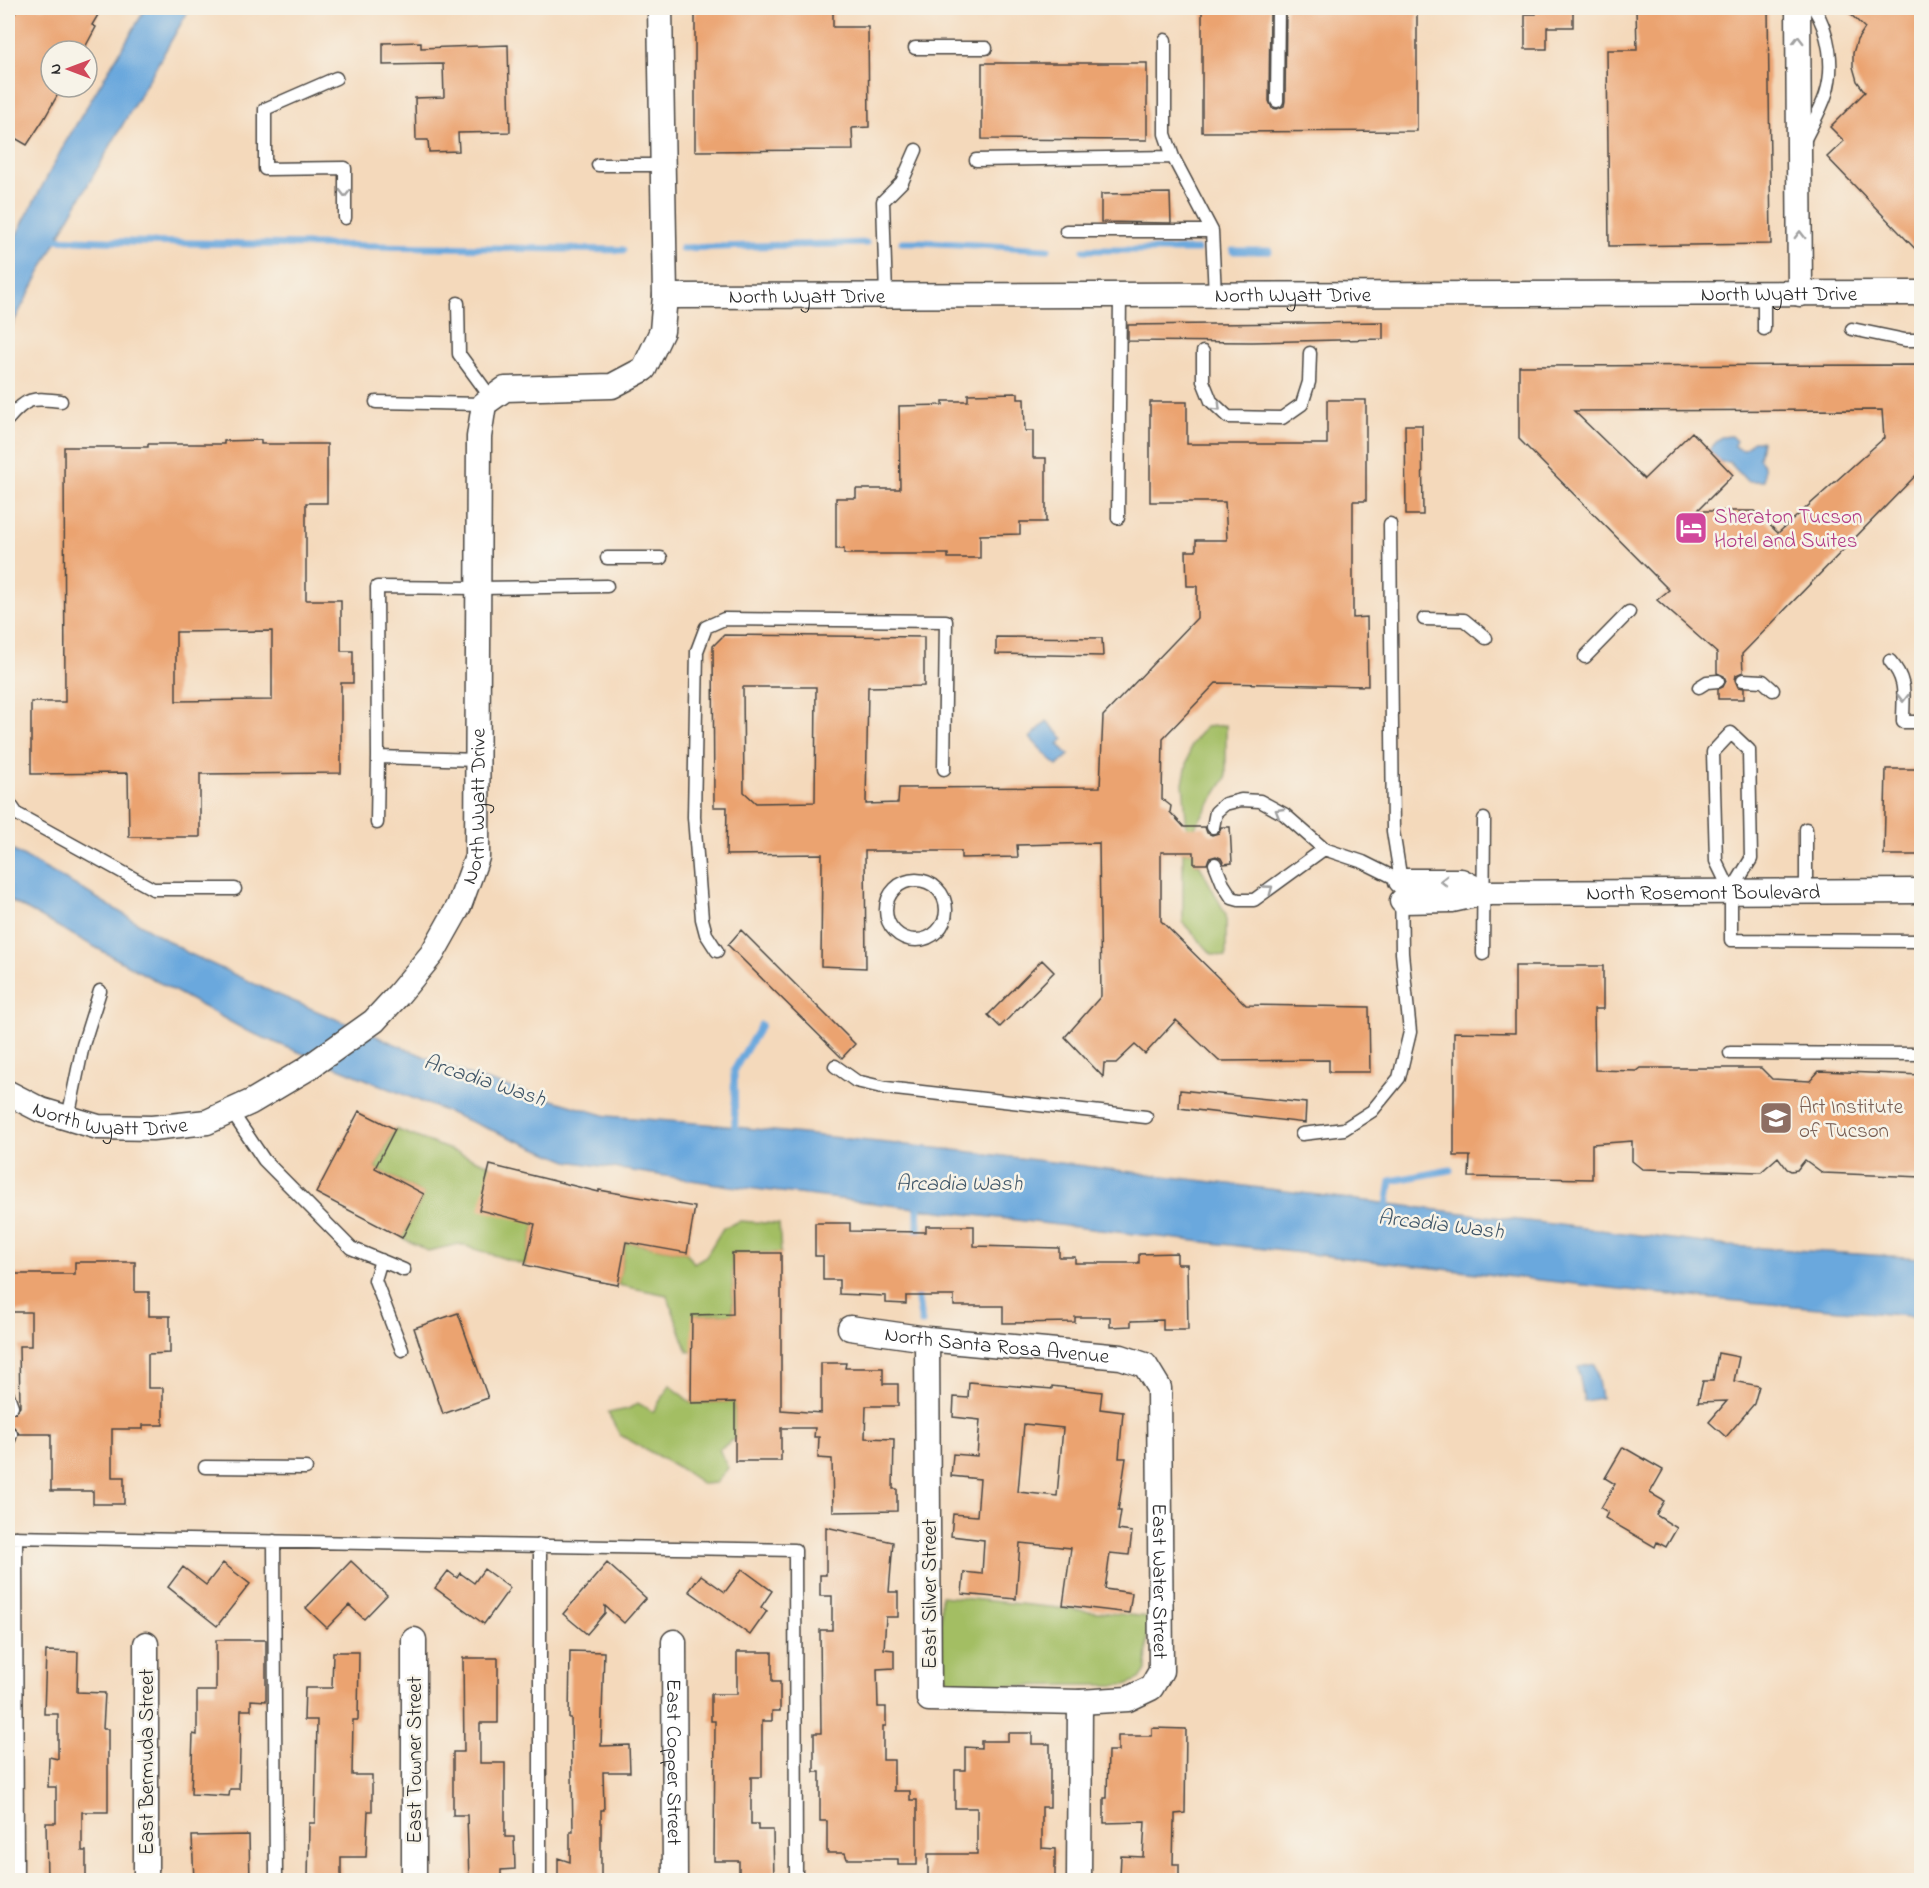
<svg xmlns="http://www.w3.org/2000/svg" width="1929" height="1888" font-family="'Indie Flower',sans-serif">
	<rect width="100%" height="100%" fill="#f7f3e8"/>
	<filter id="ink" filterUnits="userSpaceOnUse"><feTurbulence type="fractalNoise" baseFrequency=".0167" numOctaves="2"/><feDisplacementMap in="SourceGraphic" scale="12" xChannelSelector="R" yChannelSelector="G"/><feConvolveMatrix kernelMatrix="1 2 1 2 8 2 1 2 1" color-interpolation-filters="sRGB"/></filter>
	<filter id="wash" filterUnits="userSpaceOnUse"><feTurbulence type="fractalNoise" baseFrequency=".008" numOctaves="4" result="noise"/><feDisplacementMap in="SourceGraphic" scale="24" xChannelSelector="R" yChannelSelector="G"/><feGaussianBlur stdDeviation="1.35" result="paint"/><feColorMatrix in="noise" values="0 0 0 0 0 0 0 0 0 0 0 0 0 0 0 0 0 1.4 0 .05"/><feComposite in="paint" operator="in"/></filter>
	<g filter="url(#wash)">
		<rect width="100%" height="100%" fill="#f4d9bb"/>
		<path fill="#a3be64" stroke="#677448" stroke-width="1.5" d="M1226,725v53l-31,49 -8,3 -4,-47 8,-38 14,-18z
			M1183,852h11l1,12h4l27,51v42l-14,-3 -29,-31z
			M395,1129l95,36 45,59 -10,41 -66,-21 -31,7 -26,-13 22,-44 -49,-26z
			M740,1221l39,3 2,29h-49l1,61 -40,1 2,36 -7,1 -21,-57 -49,-10 8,-43 61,11 7,10 12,-7 17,-28z
			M670,1385l21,18 44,-1v37l-16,10 9,19 -12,15 -13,1 -22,-15 -61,-34 -12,-22 20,-4 10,-6 15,9z
			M941,1596l207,21 -2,53 -6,9 -14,6 -166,1 -12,-6 -8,-13z"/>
		<path fill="#6ba8dd" stroke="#4b6a84" stroke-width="1.5" d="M146,8h44l-123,213 -59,112v-82l57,-108z
			M1731,436l5,5 -2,4 5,4 5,1 9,-9h9l-3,17 5,7v16h-17l-18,-19h-8l-12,-12 12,-13z
			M1047,721l17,18 -6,5 11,11 -12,11 -27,-28z
			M8,848l72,40 108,65 86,40 197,83 136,40 100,8 256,27 765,95 193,12v59l-240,-21 -530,-60 -421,-50 -162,-25 -321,-130 -239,-132z
			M1595,1364l6,34 -17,3 -6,-34z"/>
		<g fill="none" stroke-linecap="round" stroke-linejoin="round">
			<path stroke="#6ba8dd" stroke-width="7" d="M50,239l81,3 492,8
				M902,242h19l127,7
				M682,248l184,-5
				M1084,250h113
				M1233,251h36
				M735,1135l-1,-65 27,-45
				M918,1200v40
				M1386,1211l5,-30 59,-11
				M918,1287v13l4,23"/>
		</g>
		<g id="blocks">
			<path fill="#eba36f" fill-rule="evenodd" d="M18,8h84l-10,17 4,2 -13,24h-32v36h11l-18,32 -17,26 -19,-11v-108z
				M695,8h138v19h35l1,100 -17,1 1,22 -158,1z
				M1202,8h68l-1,93 3,7 5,1 7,-3 1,-5 1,-93h131v123l-215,1z
				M1536,8h37v19h-26v22h-22v-35h11z
				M1636,8h132l3,236 -162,2 -2,-196h30z
				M1844,8h78v248l-95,-99 17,-16 -14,-14 35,-35 -8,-11 -4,-14v-14l4,-13 8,-12z
				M421,42v6l87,-3 2,87 -52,1 1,18 -30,1 -1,-12h-12l-1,-42 29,-1 -1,-33 -60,1v-22z
				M982,63h165v77l-165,-1z
				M1170,193l1,30 -70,-1v-28z
				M1383,322v17l-131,3 -124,-1v-16z
				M1922,365v104l-180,185 1,18 -7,3 -1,5 3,7 6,1v11h-26v-10l5,-2 3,-6 -2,-5 -7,-3v-20l-60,-53 12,-10 -150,-151v-73zM1882,410l2,28 -106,95 -23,-22h-58l36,-36 -41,-43 -48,47 -70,-68z
				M1018,393v6h6l1,32h8v27h13v64h-26v12l-40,1v23h-32v-4h-104v-5h-8v-51h20v-9h44l-1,-83 44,-1v-4h25v-7z
				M1327,400h39v101h-13v117l14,-1 1,69 -152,-3 -53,55 -1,61 9,7 -1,6 14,15h21l2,6 5,2 7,-2 2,-6h9l2,36 -8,1 -3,-6 -5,-2 -7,2 -2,6h-13v-12h-33v69l85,84 123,2 1,65h-41v-12l-110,1 -43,-41 -31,34 -10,-9 -19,18h-12l-1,14 -38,-40 36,-41 -2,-153 -82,2 1,12 -57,1v-7h-96l1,117 -45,-2 1,-112 -96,1 1,-48h-13l-1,-161 11,-11 200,2v49l-56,1 -2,117 32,-1 1,-15 201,-1 3,-71 94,-98v-32h-10l-1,-35h10v-11h31l-2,-38h-75v-100h37v42h140zM743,687h73l-1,115 -59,1 -12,-11z
				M1405,425h17l1,90h-17z
				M261,440v4h66v59h-21v97h35v51h12v32h-12v90l-141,1v63h-71l-1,-64 -97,1v-72h34l-1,-255h84v-3h76v-3zM272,631v69l-96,1v-69z
				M996,637l106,1 1,18 -107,-2z
				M1886,769h36v86h-38z
				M741,930l114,114 -13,14 -114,-113z
				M1042,960l12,12 -54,55 -12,-12z
				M1515,966h88v43h-9l1,61 42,1 4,-3h120l11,11 38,2 9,-10 103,4v102l-99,-4 -18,-13 -8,10 -6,1 -4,-2 -9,-12 -17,15 -119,-3 -10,-8v-20l-40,3v35l-123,-2 1,-21h-16v-124l61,1z
				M1180,1090l126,13 -1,20 -126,-15z
				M359,1111l36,18 -20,39 49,26 -22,44 -86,-45z
				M490,1165l109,27v-2l96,17 -8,46 -61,-11 -8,43 -42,-8 -51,-12 10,-41 -56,-14z
				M815,1223h35v8l76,1v-6h48v20l85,2v9h16v6h64v-9l38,-1v11h10l1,66h-25v-10l-32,1v5l-21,1v-10h-35v5l-72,1v-17h-49v-10h-48v8l-20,-1v-7l-47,-2v-14h-16v-24h-8z
				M732,1253h49v157l40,3v-50h25l-1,5h38v16h15v22h-32l-1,32 29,1 -1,50h4v22l-64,1 -1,-53 -14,-1 1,-21h-5l1,-9h-34v33h-46v-59l-44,1 1,-88 41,-1z
				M75,1262h60v30h14v24h21v37l-22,1v34h15v37h-20v4h-31v48h12v27h-31v-13h-42v-57h-32l-5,-7h-6v-14h7l5,-6 -1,-61h12v-34h-20v-38h64z
				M458,1313l30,85 -45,16 -29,-86z
				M1718,1353l21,4 -5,24 25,5 -5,18 -28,33 -17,-15 18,-21 -29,1 5,-21h10z
				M969,1382l83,7v-3l50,6 -2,17 23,3 -4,46h7l-8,53h3l-3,19 14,2 -3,23 -19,-2 -5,36 27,4 -3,20 -66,-8 8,-57 -51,-5 -4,56 -54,-5 2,-22 18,2 2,-34 -33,-4 2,-22 24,2 3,-37 -29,-3 2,-22 24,2 3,-36 -27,-3 1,-20 14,1zM1024,1424l39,4 -6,68 -39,-4z
				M1623,1447l40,23 -13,23 14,8 -8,14 21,13 -11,19 -9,-5 -2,5 -50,-29 3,-6 -7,-4 14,-24 -10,-6z
				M826,1527l67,15 -4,50h9v25h-12l-2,32 10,1v18l-17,1 1,38h8v19h-3v34h11v31h16v9h7v65h-19v-6h-51l-2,-6h-18v-32h-7v-49h-6v-39h7l-1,-103h12v-34h-12v-21h6z
				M351,1561l36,34 -23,24 -15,-14 -22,23 -21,-20z
				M223,1563l27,21 -33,42 -49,-39 15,-20 23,18z
				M607,1563l39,35 -22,25 -19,-17v7l-18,21 -24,-20z
				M484,1569l26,19 -26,36 -49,-36 13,-17 9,7 3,-5 14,10z
				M742,1569l30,22 -11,16 6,4 -17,24 -61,-44 12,-16 24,17z
				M216,1640h50v61l-15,-1v10h-10l-2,79h-9l-1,7 -38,-2 2,-60 4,1v-44h19z
				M46,1651l32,1 -1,40 28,1 -2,36h5v83h-26v39h4v30h-39l-1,-58h10v-36h-8l1,-30 9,2v-45h-14z
				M570,1651l34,1 -3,94 28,-1 1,27h-27l1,38h-3v71h-43v-23l12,4v-30h3l-2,-114h-2z
				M333,1652h26l-1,68h-5l-1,55h20v36h-4l-2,46h-25v24h-33l1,-58h6l2,-103h-13l1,-32h27z
				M737,1652h35v30h8v29h-8v10h-10v56h-11v47h7v6h15l1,51h-35v-20h-25l1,-140h-4v-27h26z
				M463,1658h35v65h-18v40h25v74h9l1,32 -14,1v11h-32l-2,-66h-14v-63h11z
				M1152,1728l34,1 -1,84 -10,1v8h-1l-1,42h6v17h-26v-4l-33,-1 1,-20 22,1 2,-35 -41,1v-25h3l1,-47h10v-15h34z
				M1008,1733h24v11h18v63h-8v41l13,1v32h-127v-27h49v-46h-22v-38h10v-23l16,1v-7h27z
				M249,1835l1,46h-56l-2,-45z"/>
		</g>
	</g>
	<g filter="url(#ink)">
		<use href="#blocks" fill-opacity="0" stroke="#494541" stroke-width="1.5"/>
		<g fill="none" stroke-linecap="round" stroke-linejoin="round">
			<g stroke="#494541" stroke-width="15">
				<path id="service" d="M1165,40v94l8,23 39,74 3,64
					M915,48h71
					M336,78l-71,31v60l80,-1v50
					M1277,101l1,-93
					M1804,141c7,-15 17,-31 22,-47 9,-28 3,-62 -12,-86
					M976,160l197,-3
					M598,165h65
					M1066,231h146
					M1764,294v35
					M886,296l-3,-95 19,-19 14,-32
					M458,303l1,51 33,45
					M1852,329l53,11h17
					M1203,352v29l8,20 17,16 54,1 20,-14 7,-22 1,-29
					M376,402l108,2
					M8,419c20,-23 25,-21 53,-18
					M1118,518l2,-223
					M607,558h54
					M1424,619l40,1 22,18
					M1585,657l44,-45
					M1890,661c18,20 13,35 13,61h19
					M1743,680l20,1 10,9
					M1699,687l8,-5 11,-1
					M1731,733l18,17 2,109 -20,33 -15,-31 -3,-109z
					M478,760l-100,-3 -1,-170 101,1 129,-2
					M8,801l9,13 136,75h82
					M377,823l1,-66
					M1213,827l3,-15 9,-8 16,-4 19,1 24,13 40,35 39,13 38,19
					M1806,829v63
					M1215,864l8,20 9,14 7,2h15l70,-51
					M886 910a30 30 0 1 1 60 0a30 30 0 1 1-60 0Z
					M1731,892v48l191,1
					M717,951l-11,-17 -4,-15 -8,-102 3,-166 9,-24 18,-8 222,2 -2,148
					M1483,954l1,-135
					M1730,1053l192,1
					M835,1066l21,15 30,7 260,29
					M231,1111l33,49 87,88 53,22
					M68,1118l15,-73 17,-54
					M1302,1134l42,-5 28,-18 27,-33 11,-46 -8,-79 -1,-72 -8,-50 -3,-307
					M381,1260l-6,20 27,70
					M8,1395l4,11
					M8,1442l3,-8
					M205,1467l101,1
					M8,1537l787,13 1,330
					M16,1537l1,343
					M274,1541l2,339
					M540,1545v335"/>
			</g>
			<g stroke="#494541" stroke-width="27">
				<g id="minor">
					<path d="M1798,8l2,286"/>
					<path id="s1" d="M665,296l1257,-3"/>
					<path d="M1401,881h60l23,12"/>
					<path id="s2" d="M1402,901l50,-1 32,-7 438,-2"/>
					<path id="s3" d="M8,1093l33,17 57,17 54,1 55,-6 44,-20 54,-32 69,-49 24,-26 34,-41 27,-48 18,-49 2,-420 5,-33 21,-15 107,-3 32,-17 18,-38 3,-35 -5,-288"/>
					<path id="s4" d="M850,1328l77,11 194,18 24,8 14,23 2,283 -10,17 -23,11 -48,3 -151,-3 -2,-360"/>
					<path id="s5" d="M674,1642l1,238"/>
					<path d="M146,1644v236"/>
					<path d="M414,1880v-240"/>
					<path d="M1079,1880l1,-178"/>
				</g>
			</g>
			<use href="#service" stroke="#fff" stroke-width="12"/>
			<use href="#minor" stroke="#fff" stroke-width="24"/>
		</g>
		<defs><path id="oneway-chevron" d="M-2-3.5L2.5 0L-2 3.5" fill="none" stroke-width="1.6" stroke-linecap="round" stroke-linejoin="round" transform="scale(1.5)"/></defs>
		<g stroke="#a0a0a0">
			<use href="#oneway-chevron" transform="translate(1798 40) rotate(-90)"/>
			<use href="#oneway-chevron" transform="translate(345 193) rotate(90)"/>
			<use href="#oneway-chevron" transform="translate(1800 235) rotate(-90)"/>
			<use href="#oneway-chevron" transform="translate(1217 407) rotate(45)"/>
			<use href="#oneway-chevron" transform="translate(1903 698) rotate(90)"/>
			<use href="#oneway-chevron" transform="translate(1279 812) rotate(-149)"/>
			<use href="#oneway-chevron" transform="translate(1444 881) rotate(-180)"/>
			<use href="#oneway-chevron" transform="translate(1269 889) rotate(-36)"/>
		</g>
	</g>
	<defs>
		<g id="hotel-square" transform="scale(1.725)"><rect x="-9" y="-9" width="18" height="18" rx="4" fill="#d1479c" stroke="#f7f3e8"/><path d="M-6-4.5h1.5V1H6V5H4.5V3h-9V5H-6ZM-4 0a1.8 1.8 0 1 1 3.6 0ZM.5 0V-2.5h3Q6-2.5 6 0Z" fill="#fff"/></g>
		<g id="university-square" transform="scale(1.725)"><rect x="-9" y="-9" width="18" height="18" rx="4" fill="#8d6e63" stroke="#f7f3e8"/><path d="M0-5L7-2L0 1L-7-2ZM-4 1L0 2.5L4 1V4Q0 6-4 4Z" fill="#fff"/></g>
	</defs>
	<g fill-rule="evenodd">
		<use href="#hotel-square" x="1691" y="528"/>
		<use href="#university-square" x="1776" y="1118"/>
	</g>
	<g text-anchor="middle" stroke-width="5" stroke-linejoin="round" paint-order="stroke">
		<g font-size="21" fill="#2b2b2b" stroke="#f7f3e8">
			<text dy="7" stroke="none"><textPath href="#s1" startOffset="1114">North Wyatt Drive</textPath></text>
			<text dy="7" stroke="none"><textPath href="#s1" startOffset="628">North Wyatt Drive</textPath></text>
			<text dy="7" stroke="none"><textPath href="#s1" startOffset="142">North Wyatt Drive</textPath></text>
			<text dy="7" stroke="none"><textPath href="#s3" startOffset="648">North Wyatt Drive</textPath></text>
			<text dy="7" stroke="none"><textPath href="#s2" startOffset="302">North Rosemont Boulevard</textPath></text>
			<text dy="7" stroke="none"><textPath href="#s3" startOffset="108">North Wyatt Drive</textPath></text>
			<text dy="7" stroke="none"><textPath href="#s4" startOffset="148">North Santa Rosa Avenue</textPath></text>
			<text dy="7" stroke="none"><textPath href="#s4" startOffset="518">East Water Street</textPath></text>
			<text transform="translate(929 1594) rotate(-90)" y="7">East Silver Street</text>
			<text transform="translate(414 1760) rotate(-90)" y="7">East Towner Street</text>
			<text dy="7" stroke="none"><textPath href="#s5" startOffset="120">East Copper Street</textPath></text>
			<text transform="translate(146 1762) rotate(-90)" y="7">East Bermuda Street</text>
		</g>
		<g font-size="21" fill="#b23c85" stroke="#f7f3e8" text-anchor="start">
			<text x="1714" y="523">Sheraton Tucson<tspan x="1714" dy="24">Hotel and Suites</tspan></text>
		</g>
		<g font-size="21" fill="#785e54" stroke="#f7f3e8" text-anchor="start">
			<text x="1799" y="1113">Art Institute<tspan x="1799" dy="24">of Tucson</tspan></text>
		</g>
		<g font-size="22" font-style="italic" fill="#415769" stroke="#f7f3e8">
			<text transform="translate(485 1079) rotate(18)" y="8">Arcadia Wash</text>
			<text x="959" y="1190">Arcadia Wash</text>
			<text transform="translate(1441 1223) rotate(7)" y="8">Arcadia Wash</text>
		</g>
	</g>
	<rect width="1929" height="1888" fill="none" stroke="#f7f3e8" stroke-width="30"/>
	<g transform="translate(69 69) rotate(270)"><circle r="28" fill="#f7f3e8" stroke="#a5a39c" stroke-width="1.5"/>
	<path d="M0-4.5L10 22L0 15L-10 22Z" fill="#d1495b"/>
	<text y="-9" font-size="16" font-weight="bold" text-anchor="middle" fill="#2b2b2b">N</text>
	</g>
</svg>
